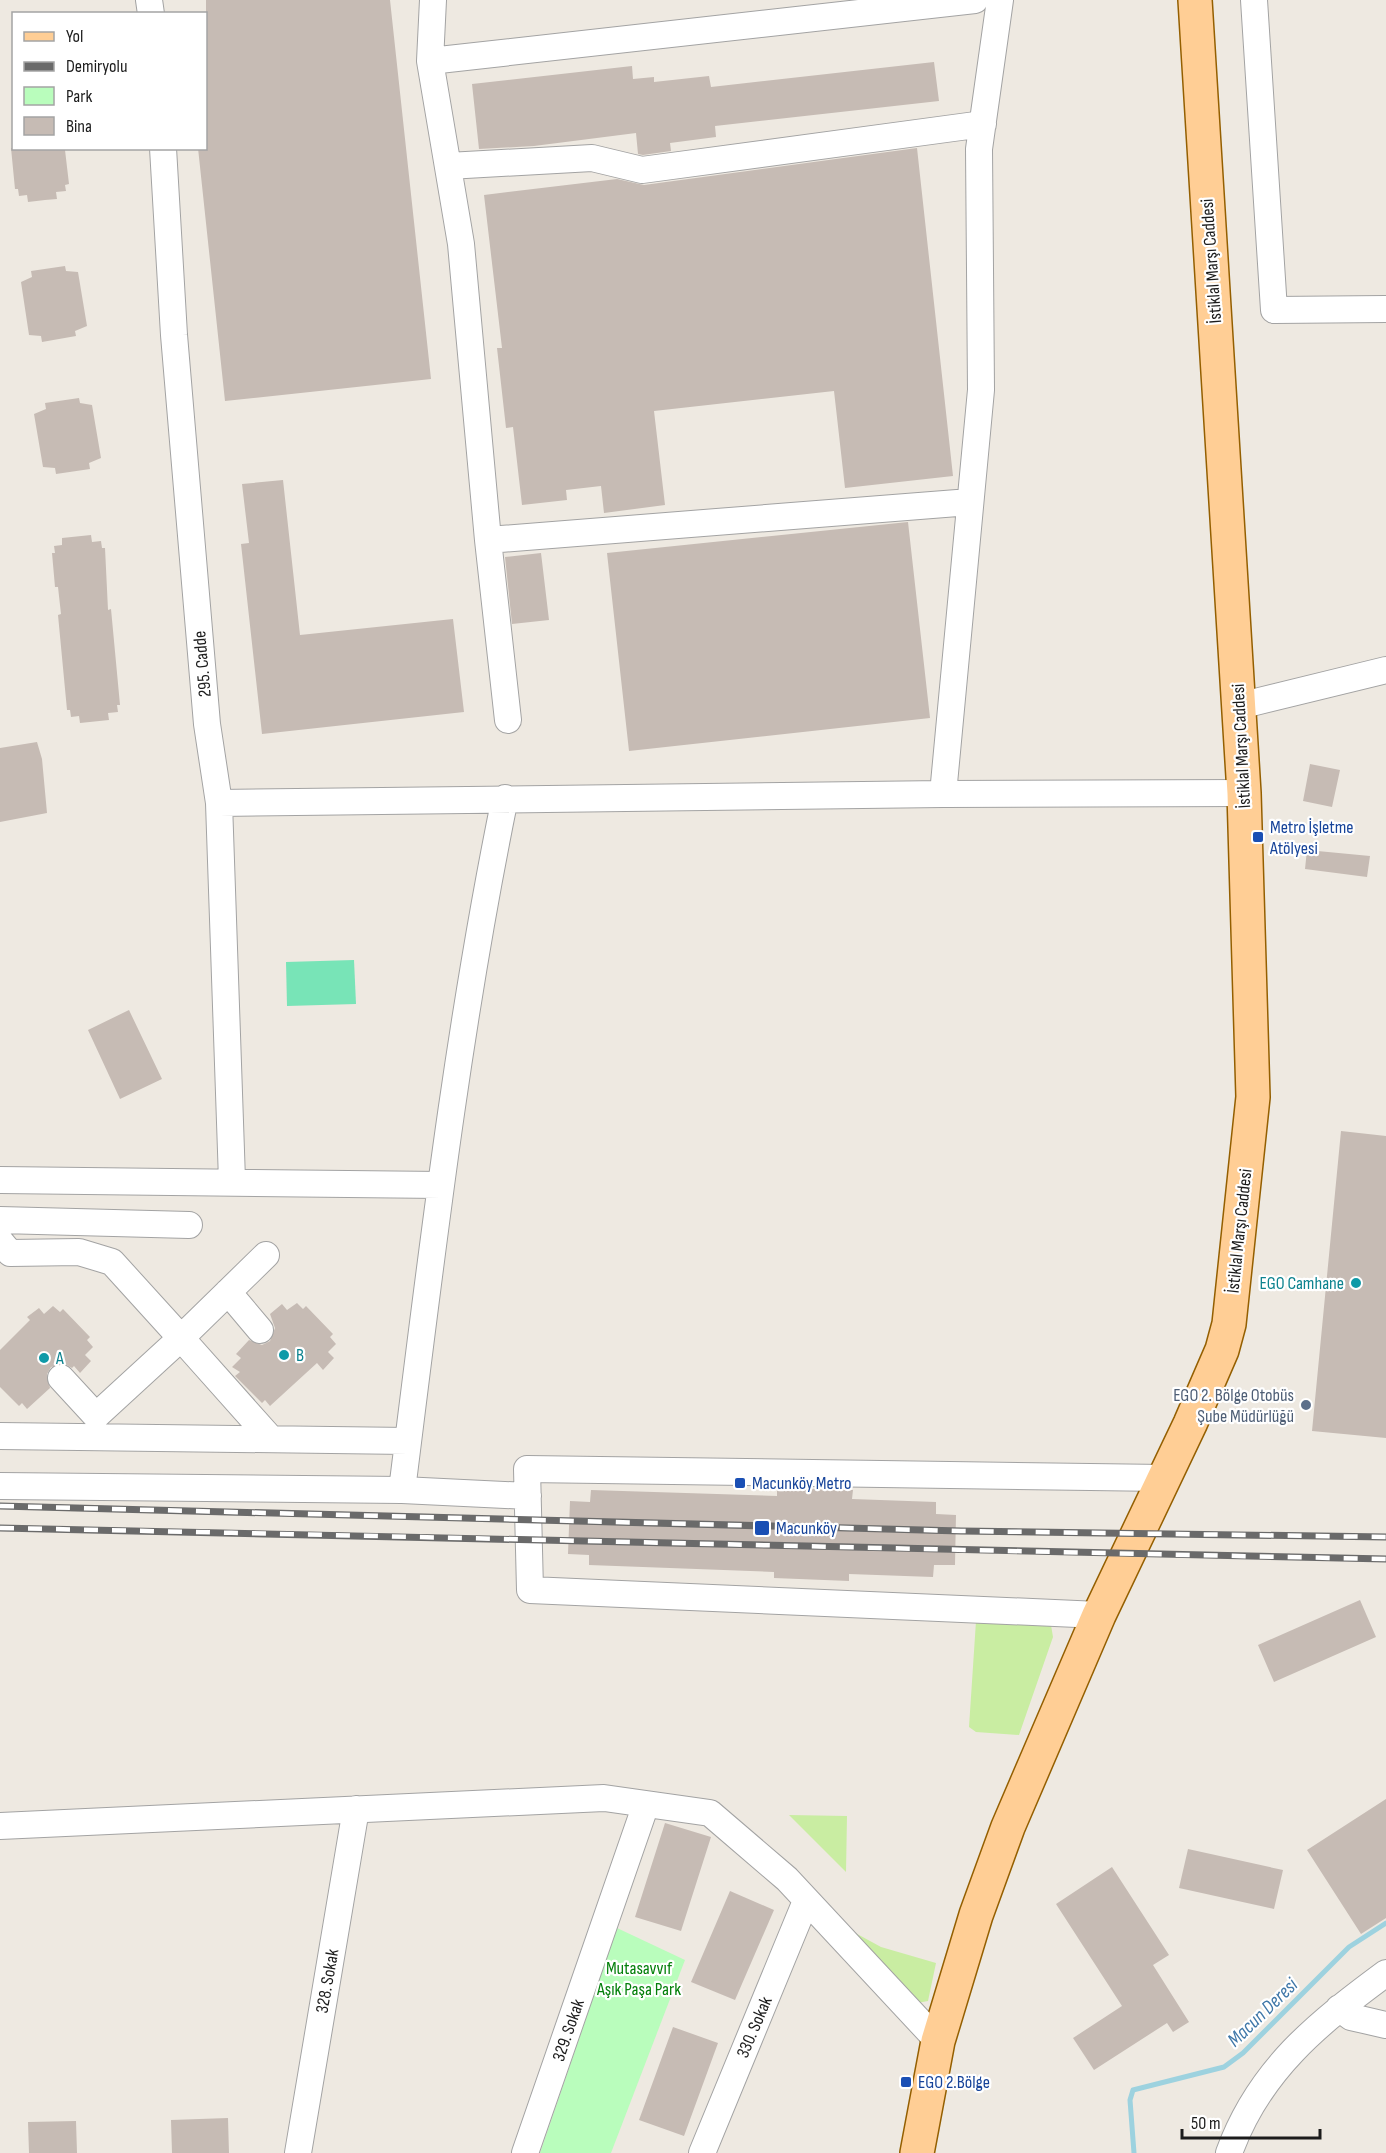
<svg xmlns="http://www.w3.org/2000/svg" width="1386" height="2153" font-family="'Sofia Sans Condensed',sans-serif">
	<rect width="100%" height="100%" fill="#eee9e1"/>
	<path fill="#c9eda2" d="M976,1621l75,4 2,12 -34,98 -43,-3 -7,-5z
		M789,1815l58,1 -1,56z
		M848,1929l33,18 55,16 -8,38 -11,2z"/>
	<path fill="#b9fdbc" d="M617,1928l68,32 -74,193h-71z"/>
	<path fill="#78e4b7" d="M354,960l2,44 -69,2 -1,-44z"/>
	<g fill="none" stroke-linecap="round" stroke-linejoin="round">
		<path stroke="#9dd2df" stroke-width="5" d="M1134,2153l-4,-53 3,-10 91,-23 19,-14 106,-106 37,-24"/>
	</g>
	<path fill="#c6bbb4" d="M206,0h184l41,379 -206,22 -27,-253h8z
		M934,62l5,39 -224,25 1,11 -46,6 1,8 -28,4 -5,-1 -2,-21 -102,13 -55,3 -7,-65 160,-18 1,13 21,-2v5l55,-6 2,11z
		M11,148l54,2 4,34 -4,1 1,6 -10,1 1,7 -12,1 -17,2 -1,-7 -8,1 -1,-7h-3z
		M917,148l36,328 -108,12 -11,-97 -180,20 11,94 -61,8 -3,-27 -35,4 1,10 -45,5 -9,-78 -7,1 -9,-80h5l-18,-153 133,-16 27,6z
		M65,266l1,5 12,1 9,54 -12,5 1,5 -34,6 -1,-6 -12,-1 -8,-53 11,-5 -1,-6z
		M79,398l1,5 12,2 9,53 -12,5 1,6 -34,5 -1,-6 -12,-1 -9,-53 12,-5 -1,-6z
		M283,480l17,155 153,-16 11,93 -202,22 -21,-190 8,-1 -7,-59z
		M908,522l22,196 -301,33 -22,-198z
		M91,535l1,7 9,-1 1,7h3l3,62 3,-1 9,96h-3l1,7 -10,1 1,7 -29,3 -1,-7 -8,1 -1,-7h-3l-9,-95 3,-1 -3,-27h-3l-3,-34h3l-1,-7 8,-1v-7z
		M541,553l8,67 -37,4 -7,-67z
		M37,742l5,17 5,54 -47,9v-74z
		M1310,764l30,6 -8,37 -29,-6z
		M1307,850l63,6 -3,21 -62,-8z
		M129,1010l33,69 -42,20 -32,-69z
		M1341,1131l45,5v302l-74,-7z
		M297,1303l6,6 3,-3 27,28 -3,3 6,7 -8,8 6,6 -11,12 -6,-7 -47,43 -5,-6 -3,3 -27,-27 5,-4 -8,-5 9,-9 -5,-4 13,-14 13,5 8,-4 5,-13 -5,-14 12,-10 5,6z
		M53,1306l7,6 3,-3 27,28 -3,3 6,7 -8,8 6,6 -11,12 -6,-7 -2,2 -7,-4 -14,3 -4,7 3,14 -23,21 -5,-6 -3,3 -19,-19v-37l30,-30 -3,-3 12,-9 5,6z
		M777,1488l76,2 -1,9 84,3v12l20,1 -1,50h-21l-1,12 -84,-3v7l-75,-3v-6l-185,-7v-10l-21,-1 2,-53 20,1 1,-12 186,6z
		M1360,1600l16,37 -102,45 -16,-37z
		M1386,1799v119l-25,16 -54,-84z
		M665,1823l46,14 -30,94 -46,-14z
		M1188,1849l95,21 -9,39 -95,-21z
		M1112,1867l57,88 -16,10 36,57 -16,10 -6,-9 -73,47 -21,-32 49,-32 -66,-102z
		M730,1891l44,19 -39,90 -44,-18z
		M673,2027l45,16 -34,93 -45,-16z
		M228,2118l1,35h-57l-1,-33z
		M76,2121l1,32h-48l-1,-31z"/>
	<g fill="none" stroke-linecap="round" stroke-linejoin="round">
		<g stroke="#a3a3a3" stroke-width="28">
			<path id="minor" d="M149,0l2,14
				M433,0l-3,61 31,183 27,296 20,180
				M1254,0l20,310 112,-1
				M430,61l545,-61
				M163,148l11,187 33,389 12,79 13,377
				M448,166l144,-8 50,12 341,-46
				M488,540l482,-38
				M1239,706l147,-36
				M943,794l38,-404 -2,-241 21,-149
				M219,803l724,-9 301,-1
				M0,1180l441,5
				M0,1220l189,5
				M0,1241l10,12 69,-1 33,10 69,76 -85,78 -35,-38
				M266,1255l-85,83 90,101
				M228,1292l32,38
				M0,1436l408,5
				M0,1486l402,4 126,6
				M402,1490c29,-231 56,-463 103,-692
				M1099,1615l-569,-25 -3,-121 637,9
				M0,1826l604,-28 106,15 77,66 151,162
				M1339,2008l12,9 35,8
				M298,2153l58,-344
				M525,2153l121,-349
				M702,2153l104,-252
				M1229,2153c30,-83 88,-129 157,-180"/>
		</g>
		<g stroke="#945f00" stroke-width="36">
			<path id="major" d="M917,2153l21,-112 38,-126 32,-88 91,-212 91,-191 32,-74 7,-26 24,-227 -9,-304 -49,-793"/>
		</g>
		<use href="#minor" stroke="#fff" stroke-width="26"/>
		<use href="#major" stroke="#ffce95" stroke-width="33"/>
		<g stroke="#6a6a6a" stroke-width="7">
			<path id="rail" d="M0,1506l961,25 425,6
				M0,1528c462,9 924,22 1386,31"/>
		</g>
		<use href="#rail" stroke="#fff" stroke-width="4.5" stroke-dasharray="14" stroke-linecap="butt"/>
	</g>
	<g fill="#1a4fb4" stroke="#fff" stroke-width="2">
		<rect x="1252" y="831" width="12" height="12" rx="3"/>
		<rect x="734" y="1477" width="12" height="12" rx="3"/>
		<rect x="754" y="1520" width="16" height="16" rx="3"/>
		<rect x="900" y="2076" width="12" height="12" rx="3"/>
	</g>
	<g fill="#0f9aa8" stroke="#fff" stroke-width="2">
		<circle cx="1356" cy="1283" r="6"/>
		<circle cx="284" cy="1355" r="6"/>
		<circle cx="44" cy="1358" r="6"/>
	</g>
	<circle fill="#5c6f8a" stroke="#fff" stroke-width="2" cx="1306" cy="1405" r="6"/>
	<g text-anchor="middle" stroke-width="4.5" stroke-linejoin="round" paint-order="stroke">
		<g font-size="18" fill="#1c1c1c" stroke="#fff">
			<text transform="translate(1211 261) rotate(-94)" y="6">İstiklal Marşı Caddesi</text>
			<text transform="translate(202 664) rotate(-95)" y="6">295. Cadde</text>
			<text transform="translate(1241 746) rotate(-93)" y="6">İstiklal Marşı Caddesi</text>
			<text transform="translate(1239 1231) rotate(-84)" y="6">İstiklal Marşı Caddesi</text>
			<text transform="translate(327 1981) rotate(-80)" y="6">328. Sokak</text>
			<text transform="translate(754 2027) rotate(-67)" y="6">330. Sokak</text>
			<text transform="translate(568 2030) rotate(-71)" y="6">329. Sokak</text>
		</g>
		<g font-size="18" fill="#164399" stroke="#fff" text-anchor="start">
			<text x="1270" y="833">Metro İşletme<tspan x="1270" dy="21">Atölyesi</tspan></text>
			<text x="752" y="1489">Macunköy Metro</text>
			<text x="776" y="1534">Macunköy</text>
			<text x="918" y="2088">EGO 2.Bölge</text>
		</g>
		<g font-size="18" fill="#0d838f" stroke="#fff" text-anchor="start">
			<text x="1344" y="1289" text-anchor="end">EGO Camhane</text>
			<text x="296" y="1361">B</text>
			<text x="56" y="1364">A</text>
		</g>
		<g font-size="18" fill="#4e5e75" stroke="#fff" text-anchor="end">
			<text x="1294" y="1401">EGO 2. Bölge Otobüs<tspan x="1294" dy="21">Şube Müdürlüğü</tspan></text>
		</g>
		<g font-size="18" fill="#04800b" stroke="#fff">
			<text x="639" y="1974">Mutasavvıf<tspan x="639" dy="21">Aşık Paşa Park</tspan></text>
		</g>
		<g font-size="20" font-style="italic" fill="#4078a9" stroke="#fff">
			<text transform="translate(1262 2012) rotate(-44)" y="7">Macun Deresi</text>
		</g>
	</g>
	<rect x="12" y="12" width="195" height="138" fill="#ffffff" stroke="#a4a4a4" stroke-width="1.5"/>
	<rect x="24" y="32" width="30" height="9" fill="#ffce95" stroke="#a4a4a4" stroke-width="1.5"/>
	<text x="66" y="42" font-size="18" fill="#1c1c1c">Yol</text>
	<rect x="24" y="62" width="30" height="9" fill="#6a6a6a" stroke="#a4a4a4" stroke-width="1.5"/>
	<text x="66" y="72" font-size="18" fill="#1c1c1c">Demiryolu</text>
	<rect x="24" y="87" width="30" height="18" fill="#b9fdbc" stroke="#a4a4a4" stroke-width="1.5"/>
	<text x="66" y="102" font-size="18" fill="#1c1c1c">Park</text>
	<rect x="24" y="117" width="30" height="18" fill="#c6bbb4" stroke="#a4a4a4" stroke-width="1.5"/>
	<text x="66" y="132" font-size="18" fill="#1c1c1c">Bina</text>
	<path d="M1182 2129v9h138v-9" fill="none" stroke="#1c1c1c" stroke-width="3"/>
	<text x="1191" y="2129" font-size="18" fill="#1c1c1c" stroke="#ffffff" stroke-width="4.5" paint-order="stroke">50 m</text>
</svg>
